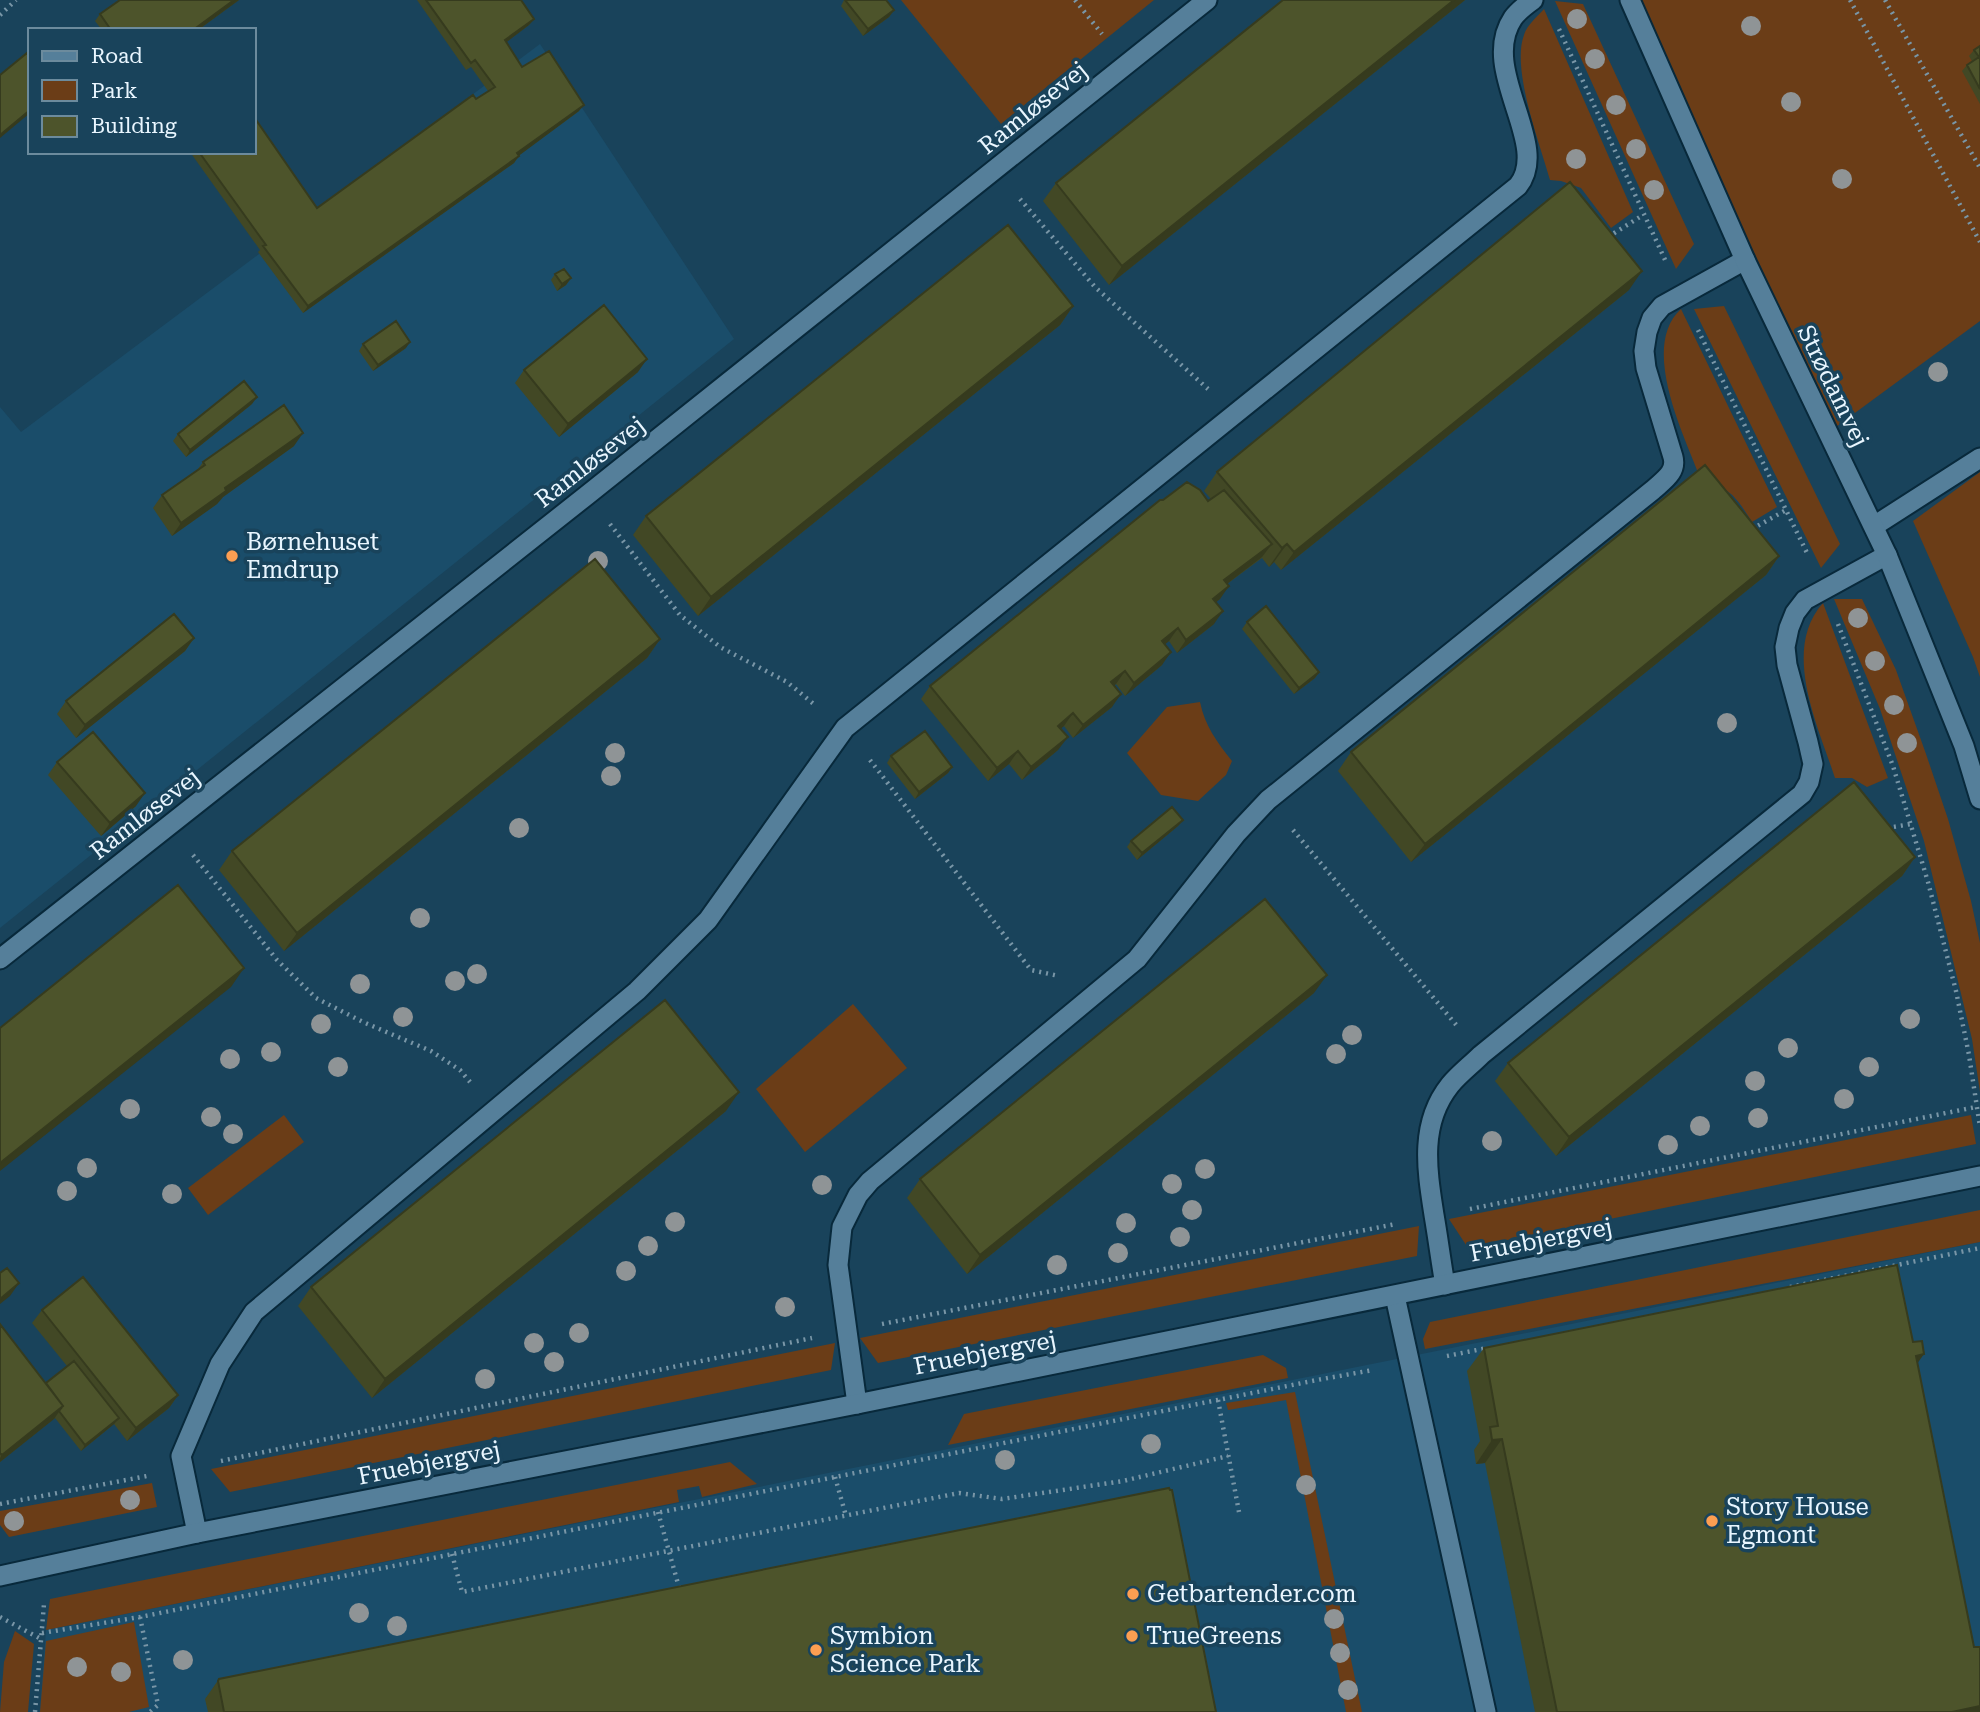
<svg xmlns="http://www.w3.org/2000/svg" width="1980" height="1712" font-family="'Roboto Serif',serif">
	<rect width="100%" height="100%" fill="#19435b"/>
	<path fill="#1a4d6a" d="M540,44l194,295 -734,589v-521l21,25z
		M1980,1242v470h-1940l6,-82z"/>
	<path fill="#6b3d17" d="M901,0h253l-153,124z
		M1636,0h344v321l-151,111z
		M1555,1l28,3 111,240 -18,25z
		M1544,9l89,203 -22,16 -30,-40 -20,-7 -11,-1c-10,-36 -39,-111 -26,-145 3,-10 13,-18 20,-26z
		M1724,306l116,238 -19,24 -127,-259z
		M1681,309l96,198 -25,15c-16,-25 -21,-34 -51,-42 -16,-43 -62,-133 -20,-171z
		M1980,472v205l-7,-20 -60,-136z
		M1834,599h28l34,71 30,84 22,65 23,82 9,42v149l-8,-53 -48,-198 -44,-132z
		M1823,603l65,175 -21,9 -15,-9h-17c-17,-52 -54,-128 -12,-175z
		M1200,702c5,24 17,40 32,59l-6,14 -28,26 -37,-6 -34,-42 40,-46z
		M853,1004l54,64 -102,84 -49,-63z
		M284,1115l20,27 -96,73 -20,-27z
		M1971,1115l5,29 -508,104 -19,-29z
		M1980,1210v32l-555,107 -2,-10 7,-17z
		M1419,1226l-2,30 -539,107 -18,-25z
		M835,1343l-4,27 -601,122 -19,-23z
		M1263,1355l23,13 2,10 -340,67 16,-31z
		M1295,1392l67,320h-16l-60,-312 -58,10 -2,-7z
		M730,1462l27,22 -55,13 -3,-11 -22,4 2,12 -633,128 4,-31z
		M152,1483l5,24 -148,30 -9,-12v-14z
		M134,1622l15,85 -20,5h-89l6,-71z
		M15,1631l19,13 -6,68h-28l4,-50z"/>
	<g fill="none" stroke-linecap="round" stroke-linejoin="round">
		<g stroke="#08293b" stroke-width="23">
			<path id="service" d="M1874,526l106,-68
				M1445,1285c-4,-23 -7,-47 -11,-70 -7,-45 -15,-91 16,-130 9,-11 21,-20 31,-30l321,-261 7,-12 4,-18 -5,-22 -21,-77 -2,-18 4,-19 6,-15 10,-13 82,-45
				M1395,1296l91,416
				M857,1404l-19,-139 4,-38 16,-32 12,-14 267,-222 99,-125 32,-34 385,-310c11,-10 24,-18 20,-33l-27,-89 -2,-17 3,-19 5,-14 10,-12 83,-46
				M197,1533l-16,-77 39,-92 34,-52 383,-321 71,-71 137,-192 673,-542c34,-42 -40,-116 -5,-168 5,-7 13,-13 20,-18"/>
		</g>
		<g stroke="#08293b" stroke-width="23">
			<path id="minor" d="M1630,0l115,260 142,295 77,191 16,53
				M0,959l586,-463 621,-496
				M0,1576l197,-43 660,-129 1123,-228"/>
		</g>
		<path stroke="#7996a7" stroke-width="4.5" stroke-dasharray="2 5" stroke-linecap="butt" d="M1075,0l27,34
			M1850,0l130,242
			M1885,0l95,168
			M0,15l16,-15
			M1559,29l107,233
			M1020,199l75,88 113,102
			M1608,237l35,-22
			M1698,330l110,225
			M610,524l70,91 40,32 67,35 28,23
			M1752,529l34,-19
			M1838,624l55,142 35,116 28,109 13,64 11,72
			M870,760l161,210 28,6
			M1887,828l24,-4
			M1293,830l165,197
			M193,855l84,105 39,38 47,24 68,29 29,19 10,12
			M1470,1209l506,-102
			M1790,1287l190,-39
			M882,1324l514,-100
			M1447,1356l40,-8
			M1218,1400l21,112
			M221,1461l591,-123
			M835,1477l11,39
			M0,1504l147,-28
			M658,1512l22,79
			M452,1554l10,38 497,-99 43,6 121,-18 105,-25
			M0,1617l41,22
			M140,1617l18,88 -8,7
			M42,1633l98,-16 1177,-237 56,-10
			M35,1712l9,-108"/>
		<use href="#service" stroke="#557f9a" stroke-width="19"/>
		<use href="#minor" stroke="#557f9a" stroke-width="19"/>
	</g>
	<g fill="#8f9496">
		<circle cx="1577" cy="19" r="10"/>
		<circle cx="1751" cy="26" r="10"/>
		<circle cx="1595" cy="59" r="10"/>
		<circle cx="1791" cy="102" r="10"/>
		<circle cx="1616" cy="105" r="10"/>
		<circle cx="1636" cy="149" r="10"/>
		<circle cx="1576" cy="159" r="10"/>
		<circle cx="1842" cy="179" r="10"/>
		<circle cx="1654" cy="190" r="10"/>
		<circle cx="1938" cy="372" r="10"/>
		<circle cx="598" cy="561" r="10"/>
		<circle cx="1858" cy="618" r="10"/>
		<circle cx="1875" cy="661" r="10"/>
		<circle cx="1894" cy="705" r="10"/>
		<circle cx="1727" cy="723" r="10"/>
		<circle cx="1907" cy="743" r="10"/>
		<circle cx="615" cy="753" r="10"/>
		<circle cx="611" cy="776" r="10"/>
		<circle cx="519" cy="828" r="10"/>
		<circle cx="420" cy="918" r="10"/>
		<circle cx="477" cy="974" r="10"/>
		<circle cx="455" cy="981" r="10"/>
		<circle cx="360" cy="984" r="10"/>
		<circle cx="403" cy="1017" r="10"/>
		<circle cx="1910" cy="1019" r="10"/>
		<circle cx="321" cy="1024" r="10"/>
		<circle cx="1352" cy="1035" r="10"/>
		<circle cx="1788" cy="1048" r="10"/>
		<circle cx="271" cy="1052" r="10"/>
		<circle cx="1336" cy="1054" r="10"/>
		<circle cx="230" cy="1059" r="10"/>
		<circle cx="338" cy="1067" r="10"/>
		<circle cx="1869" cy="1067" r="10"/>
		<circle cx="1755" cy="1081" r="10"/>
		<circle cx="1844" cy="1099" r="10"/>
		<circle cx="130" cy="1109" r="10"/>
		<circle cx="211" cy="1117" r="10"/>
		<circle cx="1758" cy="1118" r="10"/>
		<circle cx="1700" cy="1126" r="10"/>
		<circle cx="233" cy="1134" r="10"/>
		<circle cx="1492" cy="1141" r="10"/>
		<circle cx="1668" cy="1145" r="10"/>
		<circle cx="87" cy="1168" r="10"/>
		<circle cx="1205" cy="1169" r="10"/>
		<circle cx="1172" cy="1184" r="10"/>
		<circle cx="822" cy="1185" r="10"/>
		<circle cx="67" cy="1191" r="10"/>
		<circle cx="172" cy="1194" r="10"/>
		<circle cx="1192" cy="1210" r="10"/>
		<circle cx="675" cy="1222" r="10"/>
		<circle cx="1126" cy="1223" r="10"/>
		<circle cx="1180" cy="1237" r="10"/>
		<circle cx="648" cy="1246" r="10"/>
		<circle cx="1118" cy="1253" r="10"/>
		<circle cx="1057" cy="1265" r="10"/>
		<circle cx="626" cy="1271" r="10"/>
		<circle cx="785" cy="1307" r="10"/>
		<circle cx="579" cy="1333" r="10"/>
		<circle cx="534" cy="1343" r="10"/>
		<circle cx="554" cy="1362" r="10"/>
		<circle cx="485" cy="1379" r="10"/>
		<circle cx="1151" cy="1444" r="10"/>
		<circle cx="1005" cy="1460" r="10"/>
		<circle cx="1306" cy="1485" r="10"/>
		<circle cx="130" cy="1500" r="10"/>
		<circle cx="14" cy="1521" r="10"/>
		<circle cx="359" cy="1613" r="10"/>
		<circle cx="1334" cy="1619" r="10"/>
		<circle cx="397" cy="1626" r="10"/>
		<circle cx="1340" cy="1653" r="10"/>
		<circle cx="183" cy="1660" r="10"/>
		<circle cx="77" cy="1667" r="10"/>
		<circle cx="121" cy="1672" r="10"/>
		<circle cx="1348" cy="1690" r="10"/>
	</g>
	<path fill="#424825" d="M120,0h119l-41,30h-96l-7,-9 5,-7z
		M417,0h104l13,19 -5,6 -23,17 16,25 57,44 -61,45 -4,7 -211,150 -45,-61 2,-2 -70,-98h64l63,56 171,-117 -17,-24 -5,3z
		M844,0h42l8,10 -5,7 -26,19 -22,-30z
		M1283,0h182l-356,285 -66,-84 13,-18z
		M1980,46v58l-18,-33 5,-6 5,-4 -3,-5 5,-6z
		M555,274l16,4 -5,7 -9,6 -6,-11z
		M1629,290l-348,280 -7,-8 -5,5 -7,-9 -35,26 -7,15 -4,3 -2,22 -37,29 -8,-12 -4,3 -3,21 -37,31 -9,-12 -2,2 -2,21 -39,31 -9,-12 -4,3 -2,21 -36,30 -13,-16 -21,17 -67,-82 9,-13 281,-187 -7,-8 13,-19z
		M1073,306l-13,19 -362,291 -65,-81 13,-19z
		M363,344l43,4 -33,23 -14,-20z
		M524,370l114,2 -79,65 -44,-54z
		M252,404l-66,53 -13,-16 5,-7z
		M294,446l-71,51 -6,7 -45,32 -19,-28 9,-13 36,-26 5,-7z
		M1779,556l-13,19 -355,287 -73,-91 13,-19z
		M1247,622l72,50 -4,6 -21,16 -52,-65z
		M194,638l-9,13 -109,87 -19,-24 9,-13z
		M660,639l-13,19 -363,293 -65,-81 13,-19z
		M891,756l61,11 -4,6 -33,26 -28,-36z
		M57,762l79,44 -35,30 -53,-61z
		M1183,820l-5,6 -41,34 -10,-13 4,-6z
		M1915,857l-13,19 -346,280 -61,-75 13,-18z
		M1314,993l-347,281 -60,-76 13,-19z
		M726,1111l-354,287 -74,-92 13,-19z
		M42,1310l136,85 -9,13 -42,33 -13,-17 -33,27 -26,-33 -55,44v-138l46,59 21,-17 -35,-43z
		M1484,1348l433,16 57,283 6,65h-445l-50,-249 -9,1 -2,-14 6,-9 -13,-70z
		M219,1679l997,33h-1008l-3,-13z"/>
	<path fill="#363b1e" d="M234,0h5l-41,30h-5z
		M1454,0h11l-356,285 13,-19z
		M894,10l-5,7 -26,19 5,-7z
		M534,19l-5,6 -29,22 5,-7z
		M584,105l-5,6 -66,49 4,-7z
		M30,110v3l-30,25v-3z
		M519,156l-5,7 -211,150 5,-7z
		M1642,271l-13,19 -348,280 13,-18z
		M571,278l-5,7 -9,6 5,-7z
		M1073,306l-13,19 -362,291 13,-19z
		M410,342l-4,6 -33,23 5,-6z
		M647,359l-9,13 -79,65 9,-13z
		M257,397l-5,7 -66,53 4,-7z
		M303,433l-9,13 -71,51 -6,7 -45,32 9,-13 44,-35z
		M1272,544l-10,13 -47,36 9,-13z
		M1287,544l-13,18 -5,5 13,-19z
		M1779,556l-13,19 -355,287 14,-18z
		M1229,586l-9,13 -16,13 9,-13z
		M1223,611l-9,13 -37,29 9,-13z
		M1178,628l-9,13 -16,13 9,-13z
		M194,638l-9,13 -109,87 9,-13z
		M660,639l-13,19 -363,293 13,-18z
		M1171,652l-9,13 -37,31 9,-13z
		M1125,671l-9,13 -14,11 9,-13z
		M1319,672l-4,6 -21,16 5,-6z
		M1121,694l-9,13 -39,31 10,-13z
		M1073,713l-9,13 -15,13 9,-13z
		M1068,737l-10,13 -36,30 9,-13z
		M1018,751l-9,13 -21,17 9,-13z
		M952,767l-4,6 -33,26 4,-7z
		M145,793l-9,13 -35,30 9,-13z
		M1183,820l-5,6 -41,34 5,-7z
		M1915,857l-13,19 -346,280 13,-19z
		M244,968l-13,19 -231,184v-8z
		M1327,975l-13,18 -347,281 13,-19z
		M739,1092l-13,19 -354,287 13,-19z
		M19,1283l-9,13 -10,8v-5z
		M1924,1354l-17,24 9,-22z
		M178,1395l-9,13 -42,33 9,-13z
		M63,1406l-9,13 -54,43v-4l2,-3z
		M119,1418l-5,6 -33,27 4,-6z
		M1502,1439l-17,24 -9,1 16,-24z
		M1980,1706v6h-28z"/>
	<path fill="#4d542b" stroke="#363b1e" stroke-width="2" d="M120,0h114l-41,30h-82l-11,-16z
		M426,0h95l13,19 -29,21 17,27 27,-16 35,54 -67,48 2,3 -211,150 -45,-60 3,-1 -67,-93h55v-35l63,91 156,-113 3,4 19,-12 -20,-27 -4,3z
		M845,0h41l8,10 -26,19z
		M1283,0h171l-332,266 -66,-83z
		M1980,46v43l-13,-24 12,-8 -5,-7z
		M27,53l3,4v53l-30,25v-60z
		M1570,182l72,89 -348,281 -7,-8 -5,4 -65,-76z
		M1008,225l65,81 -362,291 -65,-81z
		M564,269l7,9 -9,6 -7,-10z
		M604,305l43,54 -79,65 -44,-54z
		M396,321l14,21 -32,23 -15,-21z
		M244,381l13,16 -67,53 -12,-16z
		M284,405l19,28 -78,55 1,3 -45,32 -19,-28 43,-30 -2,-3z
		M1705,465l74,91 -354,288 -74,-92z
		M1187,482l13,8 8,11 16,-11 48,54 -48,36 5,6 -16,13 10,12 -37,29 -8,-12 -16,13 9,11 -37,31 -9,-12 -14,11 10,12 -38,31 -10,-12 -15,13 10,11 -37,30 -13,-16 -21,17 -67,-82 230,-186h3z
		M595,559l65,80 -363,294 -65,-82z
		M1266,606l53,66 -20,16 -52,-66z
		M174,614l20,24 -109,87 -19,-24z
		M925,731l27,36 -33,25 -28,-36z
		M93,732l52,61 -35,30 -53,-61z
		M1854,782l61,75 -346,280 -61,-74z
		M1172,807l11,13 -41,33 -11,-12z
		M178,885l66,83 -244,195v-135z
		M1265,899l62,76 -347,280 -60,-76z
		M665,1000l74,92 -354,287 -74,-92z
		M1897,1265l16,77 9,-1 2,13 -8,2 58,291h6v59l-28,6h-395l-55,-273 -10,1 -2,-13 8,-1 -14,-78z
		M7,1268l12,15 -19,16v-26z
		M83,1277l95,118 -42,33 -94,-118z
		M0,1324l63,82 -61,49 -2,-2z
		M74,1361l45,57 -34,27 -26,-34 4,-5 -17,-23z
		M1169,1488l1,2h2l44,222h-992l-6,-31 1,-2z"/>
	<g fill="#fc9e52" stroke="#19435b" stroke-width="2.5">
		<circle cx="232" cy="556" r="7"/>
		<circle cx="1712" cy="1521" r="7"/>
		<circle cx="1133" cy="1594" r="7"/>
		<circle cx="1132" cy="1636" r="7"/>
		<circle cx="816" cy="1650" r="7"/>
	</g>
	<g text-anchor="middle" stroke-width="7" stroke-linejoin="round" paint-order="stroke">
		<g font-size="24" fill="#e9f6ff" stroke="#19435b">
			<text transform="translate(1033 108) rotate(-39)" y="8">Ramløsevej</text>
			<text transform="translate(1833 386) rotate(64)" y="8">Strødamvej</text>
			<text transform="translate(590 462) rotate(-38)" y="8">Ramløsevej</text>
			<text transform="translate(145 814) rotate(-38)" y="8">Ramløsevej</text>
			<text transform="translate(1541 1240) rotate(-11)" y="8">Fruebjergvej</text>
			<text transform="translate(985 1353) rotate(-11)" y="8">Fruebjergvej</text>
			<text transform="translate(429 1463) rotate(-11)" y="8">Fruebjergvej</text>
		</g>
		<g font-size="24" fill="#e9f6ff" stroke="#19435b" text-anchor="start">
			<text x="246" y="550">Børnehuset<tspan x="246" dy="28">Emdrup</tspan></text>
			<text x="1726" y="1515">Story House<tspan x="1726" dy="28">Egmont</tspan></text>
			<text x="1147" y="1602">Getbartender.com</text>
			<text x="830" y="1644">Symbion<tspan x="830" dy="28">Science Park</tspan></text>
			<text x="1146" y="1644">TrueGreens</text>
		</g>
	</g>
	<rect x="28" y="28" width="228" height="126" fill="#19435b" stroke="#6c8b9d" stroke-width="2"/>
	<rect x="42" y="51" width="35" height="10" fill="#557f9a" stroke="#6c8b9d" stroke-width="2"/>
	<text x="91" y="63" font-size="21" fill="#e9f6ff">Road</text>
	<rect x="42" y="80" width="35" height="21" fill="#6b3d17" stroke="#6c8b9d" stroke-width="2"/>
	<text x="91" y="98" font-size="21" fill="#e9f6ff">Park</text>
	<rect x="42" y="116" width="35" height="21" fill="#4d542b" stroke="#6c8b9d" stroke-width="2"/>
	<text x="91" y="133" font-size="21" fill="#e9f6ff">Building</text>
</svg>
